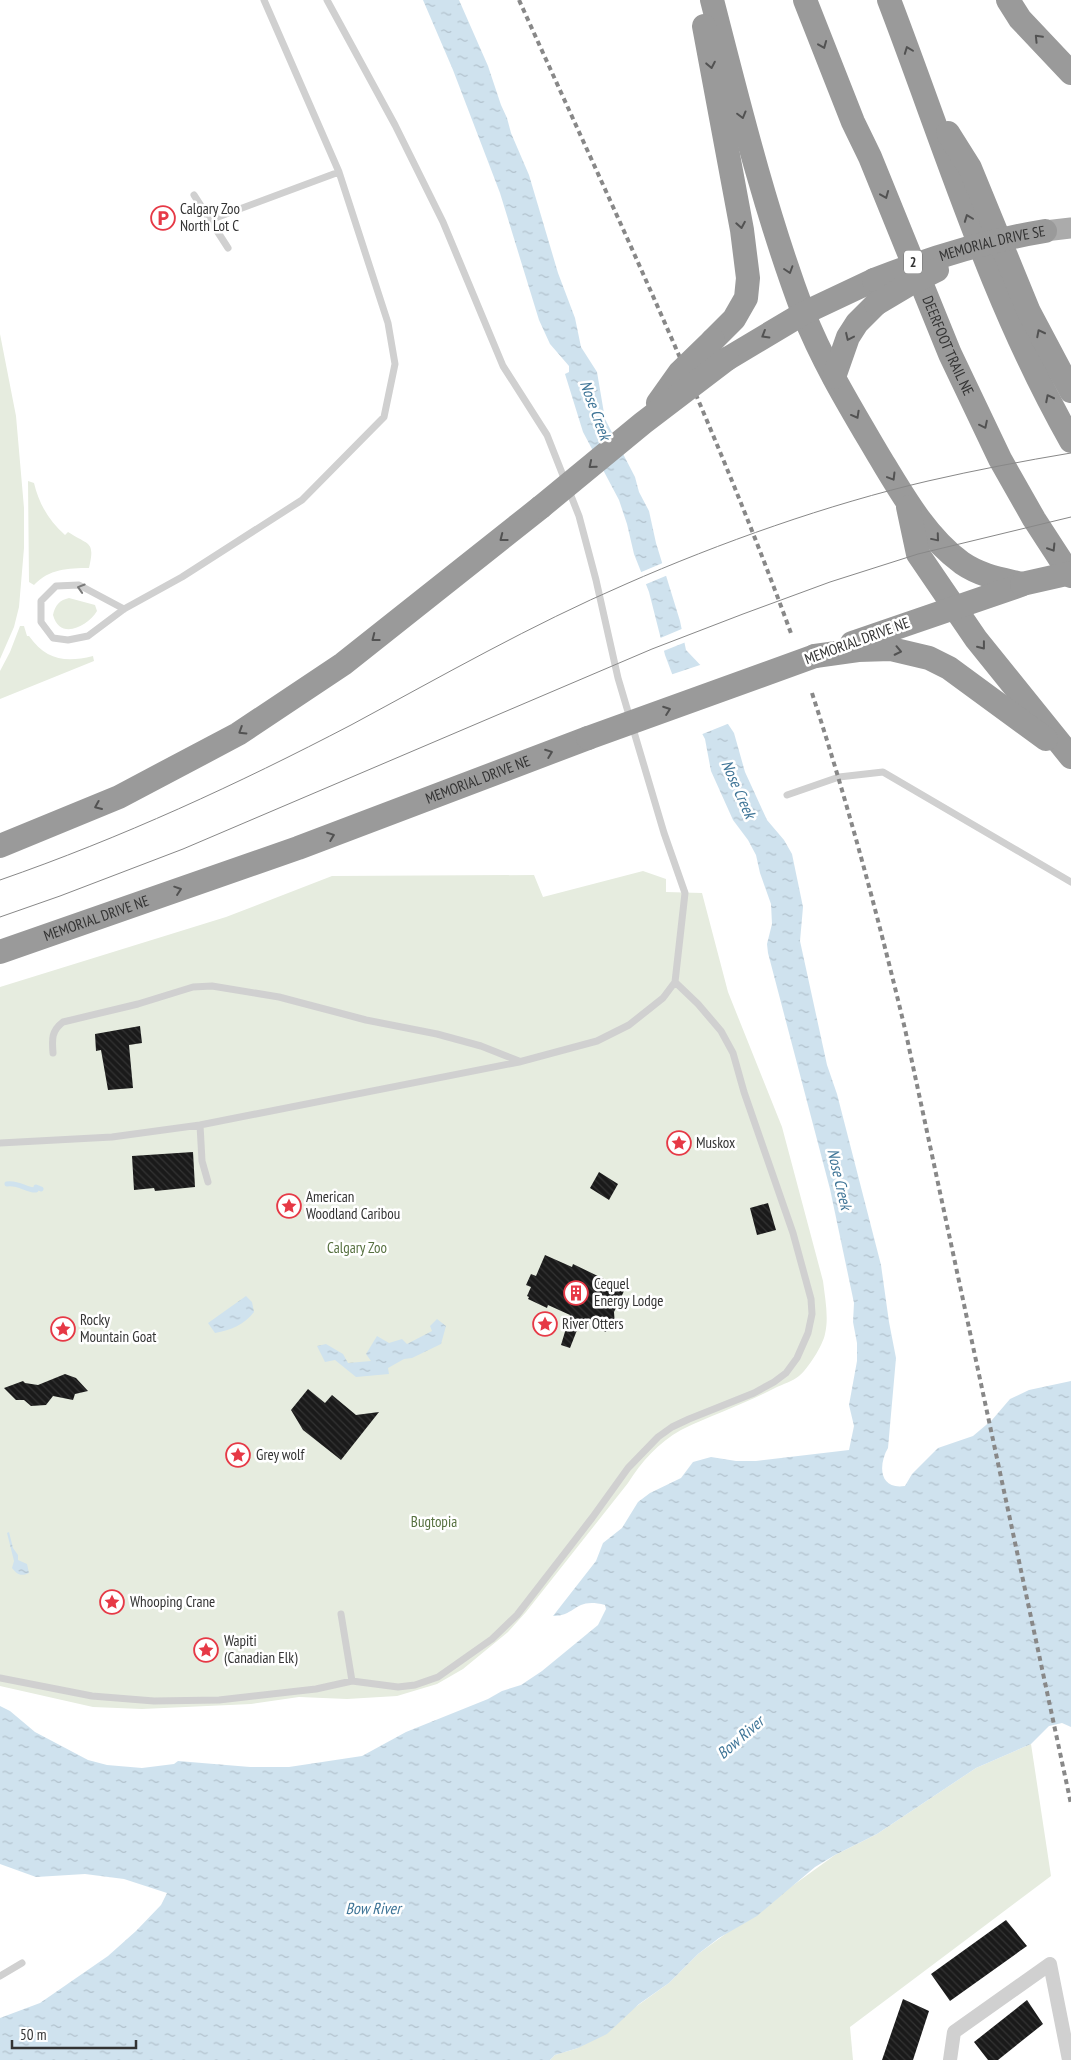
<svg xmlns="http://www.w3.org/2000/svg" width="1071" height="2060" font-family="'PT Sans Narrow',sans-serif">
	<defs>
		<pattern id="water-ripples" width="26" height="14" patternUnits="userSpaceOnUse" patternTransform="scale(1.25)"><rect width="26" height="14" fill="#cfe2ee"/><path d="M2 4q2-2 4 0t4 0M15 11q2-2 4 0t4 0" fill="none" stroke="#b2c2cd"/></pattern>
		<pattern id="building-back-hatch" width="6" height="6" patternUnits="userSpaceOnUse" patternTransform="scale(1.25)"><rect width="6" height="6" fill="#1a1a1a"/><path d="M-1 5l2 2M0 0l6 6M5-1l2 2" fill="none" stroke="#333"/></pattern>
	</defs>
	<rect width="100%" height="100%" fill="#fff"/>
	<path fill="#e6ecdf" d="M0,334l16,82 8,92v40l-5,59 -5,20 -14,32z
		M28,481l6,2c5,21 15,38 31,52l3,-3c22,14 27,9 21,36 -21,0 -40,1 -55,17l-5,-3z
		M69,598l26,7 2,6c-9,15 -37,30 -44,4 2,-10 7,-15 16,-17z
		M20,626h4l3,10h2c17,24 36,27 64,20l1,5 -94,38v-28l10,-19z
		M643,871l23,8v13l36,1 26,99 54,135 41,154c2,17 6,36 2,53 -2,11 -17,35 -26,42 -6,5 -16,8 -24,12 -30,16 -63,27 -94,42 -23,13 -39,31 -53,53l-102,129 -18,20 -45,37 -26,15 -40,12 -50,3 -48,-2 -48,7 -109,5 -49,-2 -93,-21v-699l226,-70 106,-41 202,-1 9,22z
		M1031,1744l20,132 -201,151 3,33h-303l5,-5 23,-7 91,-65 29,-29 137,-99 42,-21 99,-66z"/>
	<path fill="url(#water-ripples)" d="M423,0h36l29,66 13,39 6,13 4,15 18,42 29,98 17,45 6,29 16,25 8,47 30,58 4,15 10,19 7,32 24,78 6,29 22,23 18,48 8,12 11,39 22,48 17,20 8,14 11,53 -3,34 27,124 10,29 44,171 8,57 7,36 -8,90c-10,17 -9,42 17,38l7,-12 26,-26 35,-12 19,-16 18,-21 19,-9 42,-9v346l-9,-4 -13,3 -18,18 -55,24 -99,66 -42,21 -20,12 -58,49 -38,22 -21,16 -29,29 -30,21 -32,30 -29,14 -23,7 -5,5h-550v-42l40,-15 68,-47 28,-25 25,-26 6,-12 -43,-14 -39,-5 -49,3 -36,-13v-158l10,5 25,21 53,28 19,5 35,3 32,-4 4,-3 72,6h39l73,-11 44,-24 82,-33 14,-8 19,-6 21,-14 56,-46 8,-16 -1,-4c-31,-8 -28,11 -52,11l43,-55 7,-18 19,-15 16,-26 12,-9 31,-15 12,-16 18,-5 25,4h20l93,-11 5,-24 -5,-21 8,-44v-18l-4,-21 1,-19 -24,-114 -62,-236 -1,-9 5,-20 -1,-20 -11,-31 -4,-18 -8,-15 -15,-20 -22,-49 -6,-32 -28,-52 -12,-32 -16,-63 -15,-38 -7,-30 -8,-24 -36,-68 -18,-58 4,-2v-6l-19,-22 -11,-24 -39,-127 -47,-123z
		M246,1296l6,6 2,10c-10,13 -23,18 -39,21l-7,-10z
		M437,1319l9,7 -5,18 -29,14 -8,1 -16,9 1,6 -33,3 -21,-17 -10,2 -8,-16 9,-2 17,10 5,9 23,-2 -5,-7 11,-18 12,7 13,-4 5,5 25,-13 -2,-5z
		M9,1532l4,16 5,7v5l9,4 2,9c-9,4 -12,1 -17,-5l2,-7 -7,-28z"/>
	<path fill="#fff" d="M665,562l3,13 -24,10 -5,-12z
		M684,628l2,14 -25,10 -3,-13z
		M703,664l15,21 12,38 -30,12 -30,-60z"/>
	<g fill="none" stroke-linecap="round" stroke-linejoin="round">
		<path stroke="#cfe2ee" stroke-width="5" d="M7,1184c12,-2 20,7 29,6v-3l5,2"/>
	</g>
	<path fill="url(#building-back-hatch)" d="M140,1026l2,17 -13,2 4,43 -25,2 -7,-40 -5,1 -1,-17z
		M193,1152l2,35 -40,4 -1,-3 -20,2 -2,-34z
		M599,1172l19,12 -9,16 -19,-12z
		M768,1203l8,27 -19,5 -7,-27z
		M545,1255l27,12 1,-3 31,15 -1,2 21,10 -10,21 1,14 -6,-3 -3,9 -25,-12 -11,28 -9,-3 9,-30 -22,-10 -1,3 -19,-9 1,-2 -2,-1 4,-9 -5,-2 5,-11 5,2z
		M65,1374l11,4 12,13 -13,3 -2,6 -20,-4 -7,9 -15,1 -7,-6h-8l-12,-12 19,-7 2,2 13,2z
		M308,1389l17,14 7,-8 24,20 23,-3 -38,48 -38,-30 -12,-20z
		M1006,1920l21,26 -77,55 -19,-27z
		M903,1999l26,12 -16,49h-31z
		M1027,2000l16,24 -45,36h-10l-14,-18z"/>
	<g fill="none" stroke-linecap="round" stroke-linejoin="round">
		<path stroke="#d0d0d0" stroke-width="7" d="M194,195l34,53
			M210,220l129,-48
			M124,609l-45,-24 -23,1 -15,15v21l12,16 15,2 20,-4 36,-27 58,-32 120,-77 82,-83 11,-53 -7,-41 -49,-151 -75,-172
			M787,795l52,-18 44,-5 188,110
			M53,1053c-1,-13 -2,-22 10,-31l75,-18 55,-17 19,-1 67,11 87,23 71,14 44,12 38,15
			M200,1125l2,36 6,21
			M0,1143l112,-6 88,-12 319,-63 78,-21 32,-16 34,-27 12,-16 10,-89 -21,-60 -46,-155 -22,-98 -17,-64 -32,-81 -44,-69 -60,-144 -48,-97 -68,-125
			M341,1614l11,67
			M0,1678l92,18 62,5 65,-1 97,-11 36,-8 46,6 17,-2 23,-8 54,-38 25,-24 75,-97 36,-50 30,-31 14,-10 17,-8 65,-26 20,-11 12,-9 11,-15 11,-25 4,-19 -1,-15 -18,-66 -49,-141 -11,-39 -12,-22 -23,-27 -23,-22
			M0,1976l22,-13"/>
		<path stroke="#d0d0d0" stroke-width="14" d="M950,2060l4,-28 96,-68 19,96"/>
		<path stroke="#ababab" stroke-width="21" d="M1045,231l26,-3"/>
		<g stroke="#9a9a9a" stroke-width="24">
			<path d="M712,0c27,105 53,211 91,312 20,51 49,98 76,144 23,38 47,81 83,107 19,13 39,16 60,21"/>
			<path id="s1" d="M805,0l48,122 17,35 80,197 50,105 34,60 37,57"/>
			<path d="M889,0c57,149 103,302 182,441"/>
			<path d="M1008,0l12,19 51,54"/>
			<path d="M704,26l38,204 6,48 -2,20 -12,21 -21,21"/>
			<path d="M948,133l22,35 59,144 42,79"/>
			<path d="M727,359l77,-46 70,-33"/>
			<path d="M834,377l14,-40 9,-14 19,-19"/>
			<path d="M908,507l10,47 58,85 95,118"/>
			<path d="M852,643l169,-58"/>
			<path d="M815,656l43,-6 33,-1 38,9 20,10 97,71"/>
			<path d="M0,846l119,-49 119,-63 105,-70 198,-157"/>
			<path id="s2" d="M0,952l298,-104 290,-110"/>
		</g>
		<path stroke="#888" stroke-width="1" d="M0,880c121,-42 238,-96 351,-155 91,-49 180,-100 275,-141 93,-41 203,-80 302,-103 48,-11 95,-20 143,-28
			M0,917l60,-21 123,-47 469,-200 91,-35 87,-32 88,-28 153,-37"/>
		<path stroke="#888" stroke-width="4" stroke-dasharray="5 4" stroke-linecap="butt" d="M519,0c95,210 194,419 273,636
			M812,693c36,111 66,223 93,336l166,775"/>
		<g stroke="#9a9a9a" stroke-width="24">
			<path id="s3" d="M874,280c56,-22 111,-39 171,-49"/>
			<path d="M876,304l37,-22 24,-12"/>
			<path d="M658,403l22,-31 33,-32"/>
			<path d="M541,507l102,-84 84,-64"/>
			<path d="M1022,584l49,-11"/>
			<path d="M588,738l227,-82"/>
		</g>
	</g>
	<defs><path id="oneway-chevron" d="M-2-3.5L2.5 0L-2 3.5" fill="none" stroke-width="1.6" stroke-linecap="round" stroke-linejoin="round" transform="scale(1.25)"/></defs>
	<g stroke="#525252">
		<use href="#oneway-chevron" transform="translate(1038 38) rotate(-134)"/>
		<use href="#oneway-chevron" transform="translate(823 45) rotate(68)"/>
		<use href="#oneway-chevron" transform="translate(908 50) rotate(-111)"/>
		<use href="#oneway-chevron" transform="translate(711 65) rotate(79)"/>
		<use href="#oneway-chevron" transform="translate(742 115) rotate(75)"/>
		<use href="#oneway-chevron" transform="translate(885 195) rotate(68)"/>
		<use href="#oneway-chevron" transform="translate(968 218) rotate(-111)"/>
		<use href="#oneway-chevron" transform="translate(741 225) rotate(80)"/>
		<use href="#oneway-chevron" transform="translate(789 270) rotate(72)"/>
		<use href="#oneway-chevron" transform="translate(1040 333) rotate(-117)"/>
		<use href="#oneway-chevron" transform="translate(765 335) rotate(149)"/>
		<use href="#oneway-chevron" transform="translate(849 337) rotate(115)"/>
		<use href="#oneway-chevron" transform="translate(1049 398) rotate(-117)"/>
		<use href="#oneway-chevron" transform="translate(856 415) rotate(61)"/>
		<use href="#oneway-chevron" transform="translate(984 425) rotate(64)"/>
		<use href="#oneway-chevron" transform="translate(592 465) rotate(140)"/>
		<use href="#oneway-chevron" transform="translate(892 477) rotate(59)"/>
		<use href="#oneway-chevron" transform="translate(503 538) rotate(142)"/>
		<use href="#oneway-chevron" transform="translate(936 538) rotate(50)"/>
		<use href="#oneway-chevron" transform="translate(1052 548) rotate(58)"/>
		<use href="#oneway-chevron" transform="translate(375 638) rotate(142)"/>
		<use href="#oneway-chevron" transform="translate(982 646) rotate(52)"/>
		<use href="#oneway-chevron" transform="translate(898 651) rotate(12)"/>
		<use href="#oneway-chevron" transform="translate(667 710) rotate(-20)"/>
		<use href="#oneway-chevron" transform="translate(242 731) rotate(148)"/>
		<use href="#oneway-chevron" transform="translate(549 753) rotate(-21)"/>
		<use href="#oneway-chevron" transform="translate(98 806) rotate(157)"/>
		<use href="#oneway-chevron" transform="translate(331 836) rotate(-21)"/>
		<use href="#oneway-chevron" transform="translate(178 890) rotate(-19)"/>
	</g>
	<use stroke="#7a7a7a" href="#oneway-chevron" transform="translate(81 588) rotate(-163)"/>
	<defs>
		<g id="parking-ring" transform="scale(1.25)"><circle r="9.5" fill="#fff" stroke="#e63946" stroke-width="1.5"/><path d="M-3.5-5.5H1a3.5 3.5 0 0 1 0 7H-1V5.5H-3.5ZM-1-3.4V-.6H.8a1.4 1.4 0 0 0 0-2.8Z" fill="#e63946"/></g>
		<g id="sight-ring" transform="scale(1.25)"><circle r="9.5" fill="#fff" stroke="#e63946" stroke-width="1.5"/><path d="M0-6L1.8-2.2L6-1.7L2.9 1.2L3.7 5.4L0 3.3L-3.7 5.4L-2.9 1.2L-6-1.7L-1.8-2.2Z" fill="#e63946"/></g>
		<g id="building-ring" transform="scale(1.25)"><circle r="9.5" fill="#fff" stroke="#e63946" stroke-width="1.5"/><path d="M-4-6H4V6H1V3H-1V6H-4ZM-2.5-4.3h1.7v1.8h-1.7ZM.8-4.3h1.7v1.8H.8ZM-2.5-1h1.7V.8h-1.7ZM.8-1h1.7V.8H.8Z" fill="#e63946"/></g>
	</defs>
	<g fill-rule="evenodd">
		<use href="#parking-ring" x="163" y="218"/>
		<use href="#sight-ring" x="679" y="1143"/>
		<use href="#sight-ring" x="289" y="1206"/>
		<use href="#building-ring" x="576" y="1293"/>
		<use href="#sight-ring" x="545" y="1324"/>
		<use href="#sight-ring" x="63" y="1329"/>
		<use href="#sight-ring" x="238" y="1455"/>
		<use href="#sight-ring" x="112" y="1602"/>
		<use href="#sight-ring" x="206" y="1650"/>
	</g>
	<g text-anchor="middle" stroke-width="5" stroke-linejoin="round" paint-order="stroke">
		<rect fill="#fff" stroke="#707070" stroke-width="1" x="904" y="250.5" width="18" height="23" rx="4"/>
		<g font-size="14" font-weight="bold" fill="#333">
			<text x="913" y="267">2</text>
		</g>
		<g font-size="15" fill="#333" stroke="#fff" text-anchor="start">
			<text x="180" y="214">Calgary Zoo<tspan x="180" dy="17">North Lot C</tspan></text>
			<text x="696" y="1148">Muskox</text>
			<text x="306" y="1202">American<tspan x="306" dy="17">Woodland Caribou</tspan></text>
			<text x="594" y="1289">Cequel<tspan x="594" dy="17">Energy Lodge</tspan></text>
			<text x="80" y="1325">Rocky<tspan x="80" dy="17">Mountain Goat</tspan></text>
			<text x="562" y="1329">River Otters</text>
			<text x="256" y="1460">Grey wolf</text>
			<text x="130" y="1607">Whooping Crane</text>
			<text x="224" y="1646">Wapiti<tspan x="224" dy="17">(Canadian Elk)</tspan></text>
		</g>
		<g font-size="15" fill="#333" stroke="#fff">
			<text dy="5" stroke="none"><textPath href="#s3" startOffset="124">MEMORIAL DRIVE SE</textPath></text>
			<text dy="5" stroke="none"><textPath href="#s1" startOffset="374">DEERFOOT TRAIL NE</textPath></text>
			<text transform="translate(857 641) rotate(-20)" y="5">MEMORIAL DRIVE NE</text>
			<text dy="5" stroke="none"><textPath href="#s2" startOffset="508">MEMORIAL DRIVE NE</textPath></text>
			<text dy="5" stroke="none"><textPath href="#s2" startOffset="102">MEMORIAL DRIVE NE</textPath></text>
		</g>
		<g font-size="15" fill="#56703f" stroke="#fff">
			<text x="357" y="1253">Calgary Zoo</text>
			<text x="434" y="1527">Bugtopia</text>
		</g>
		<g font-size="16" font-style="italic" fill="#3f7597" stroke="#fff">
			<text transform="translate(596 410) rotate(70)" y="6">Nose Creek</text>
			<text transform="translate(739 789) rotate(66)" y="6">Nose Creek</text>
			<text transform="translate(840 1179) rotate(77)" y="6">Nose Creek</text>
			<text transform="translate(740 1737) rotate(-41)" y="6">Bow River</text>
			<text x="373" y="1914">Bow River</text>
		</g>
	</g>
	<path d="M12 2040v8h124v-8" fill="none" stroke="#333333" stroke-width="2.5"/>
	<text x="20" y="2040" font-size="15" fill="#333333" stroke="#ffffff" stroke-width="4" paint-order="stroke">50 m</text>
</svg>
